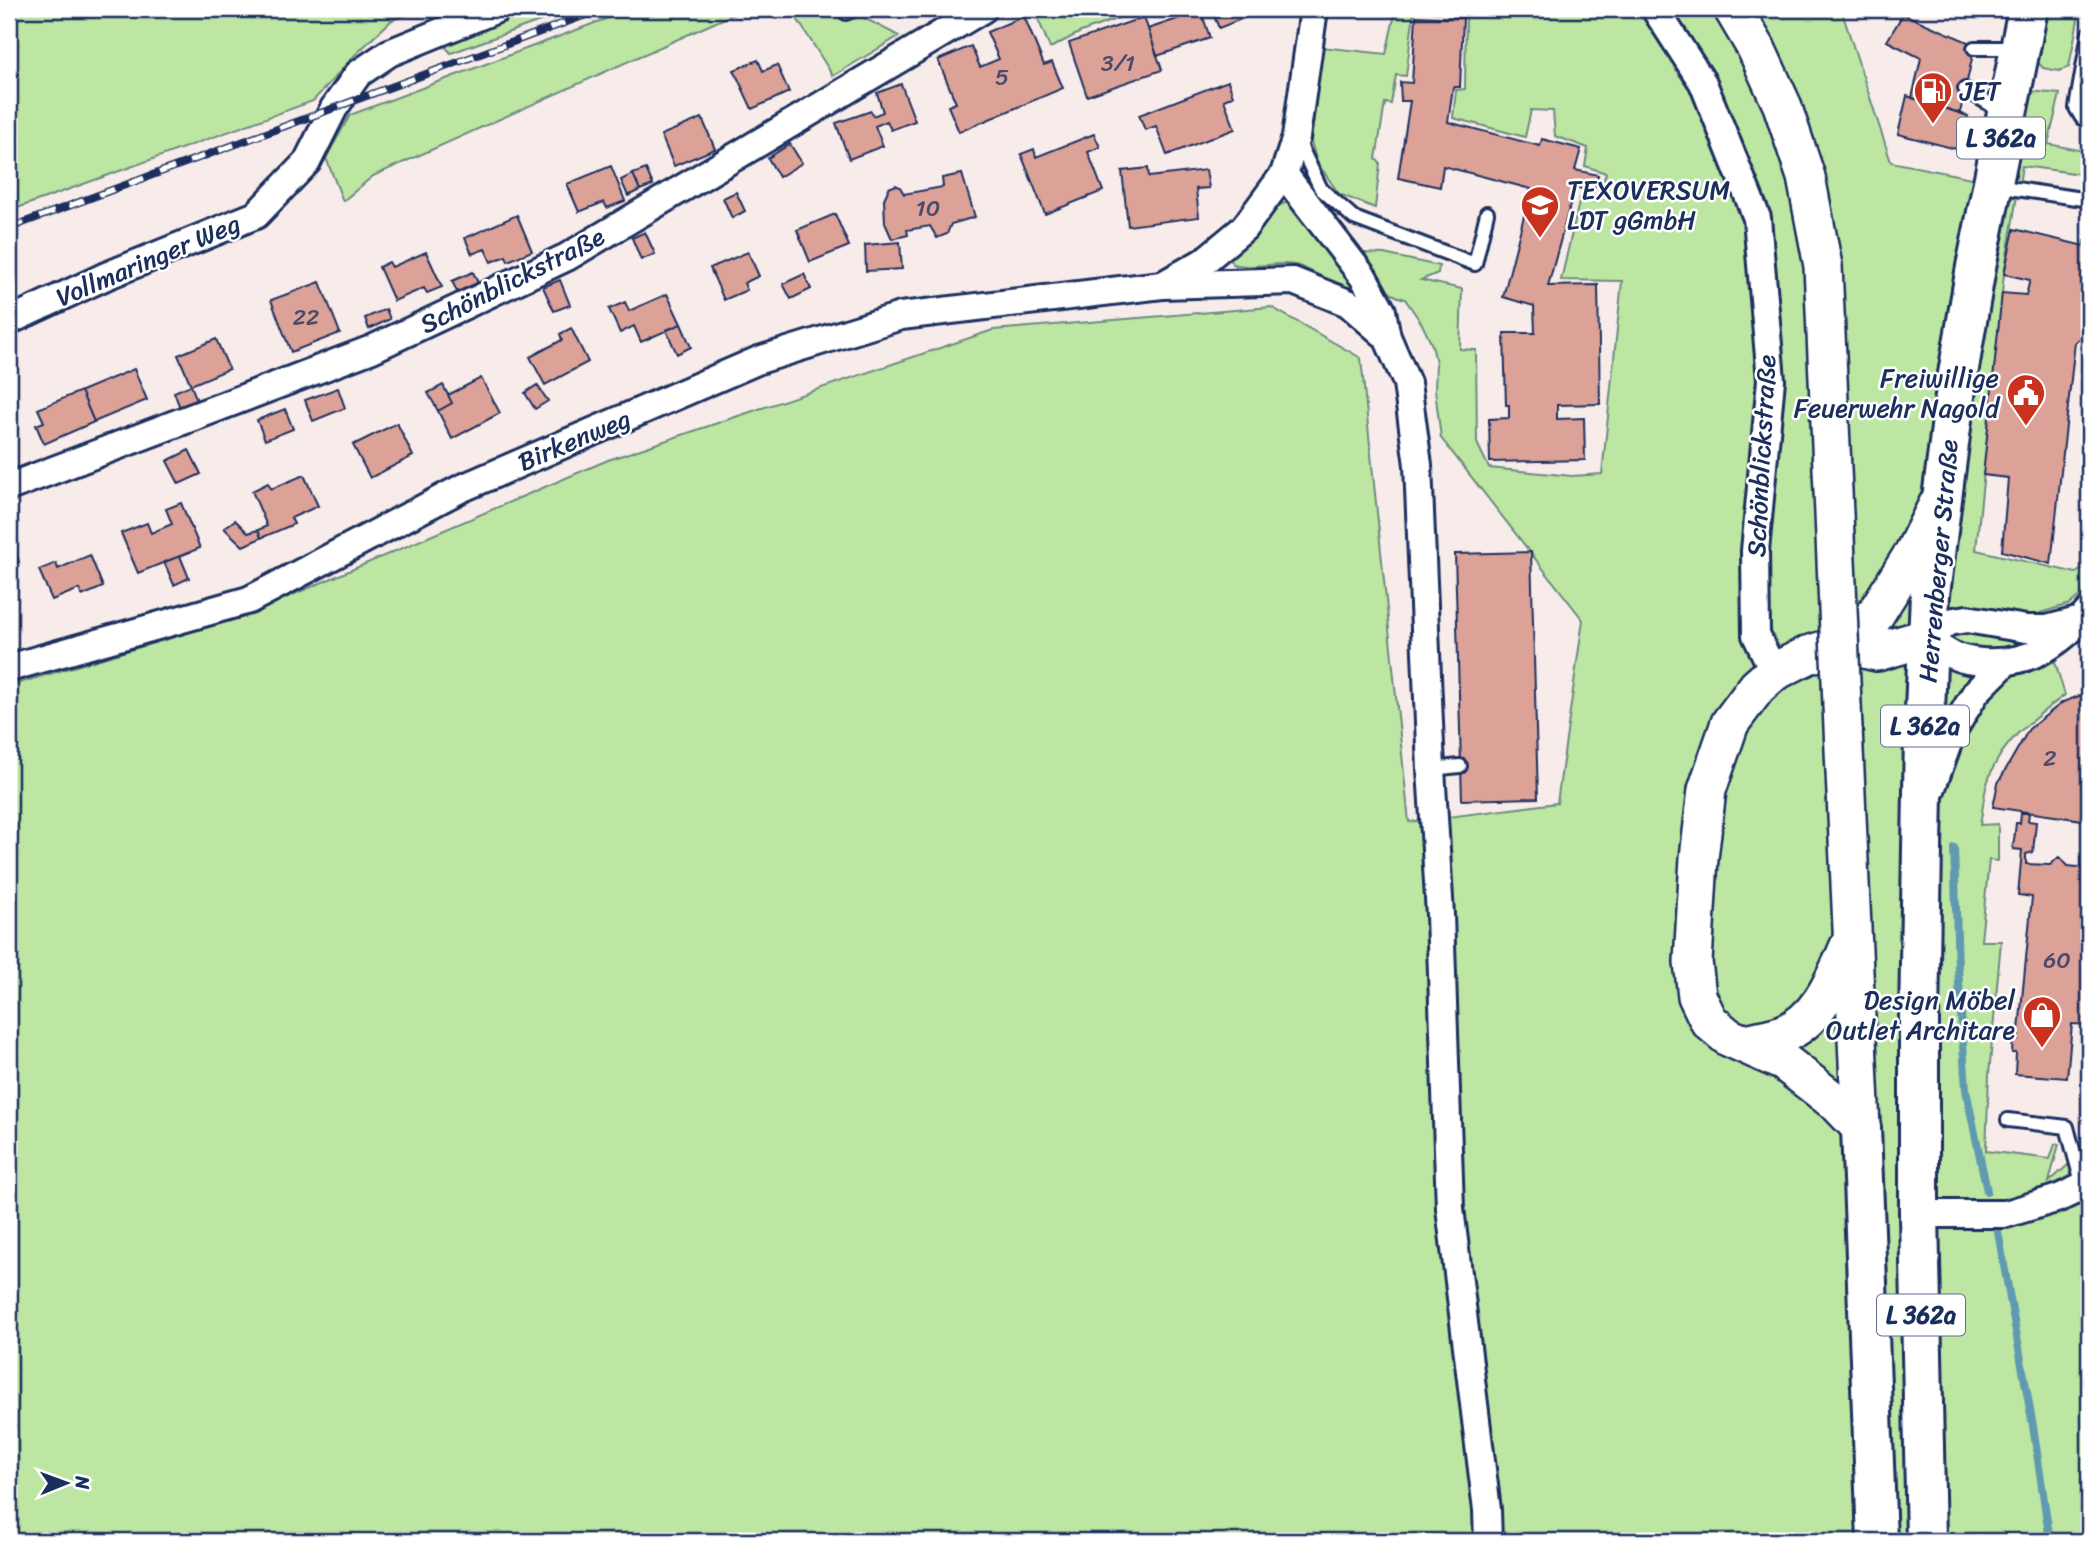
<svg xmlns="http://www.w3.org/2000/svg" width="2098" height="1550" font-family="Sriracha,sans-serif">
	<rect width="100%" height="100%" fill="#f8ecea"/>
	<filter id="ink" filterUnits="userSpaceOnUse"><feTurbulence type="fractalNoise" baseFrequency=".0143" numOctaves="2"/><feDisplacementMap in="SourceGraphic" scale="14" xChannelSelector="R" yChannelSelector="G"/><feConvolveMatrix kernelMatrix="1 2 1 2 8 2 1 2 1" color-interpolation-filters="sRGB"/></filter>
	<g filter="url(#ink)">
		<path fill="#bce6a2" stroke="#6c8a80" stroke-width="2" d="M9,9h415l-32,11 -37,35 -42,46 -304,110z
			M534,9h39l-122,44 -9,-10z
			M632,9h113l-372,167 -30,25 -17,-43 24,-43z
			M791,9h56l52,27 -66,40z
			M1034,9h109l-62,23 -31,16z
			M1396,9h445l50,153 80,16 38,5 20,-92 31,3 -12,50 41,8v23l-67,-9 -18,108 -28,276 100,23 13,-9v24l-19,16 -30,9 25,82c-31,23 -65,47 -77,86 -5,13 -5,30 -8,44l18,-1v37l-9,-1 -8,81h20l-12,134 -3,76 64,8 5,-15h4l-10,38 40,-36v395h-2080v-855l232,-69 367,-157 385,-130 278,-23 90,51 48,464 148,-19 26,-183 -142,-182 -6,-48 1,-28 -4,-17 -10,-21 -17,-25c-27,-7 -29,-22 -40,-46l19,1 55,12 -1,7 -17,7 41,9 -2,60 16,1 1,93 12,25 83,8 30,-2 20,-193 -61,-1 19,-82 17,4 9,-29 -21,-7 3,-18 -33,-12 -2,-25 -22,-1 -6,27 -72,-19 3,-28 9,-1 1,-75 -52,-3 -8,65 -10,-1 -5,29 -6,-1 -9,56 4,4 -5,45 -36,-14 -22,-32 -6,-20 11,-95 64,7z
			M2044,9h36l-11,58 -10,4 -16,-3 -9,-10z
			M1285,203l6,1 61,73 1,10c-19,3 -39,-18 -58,-22 -20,-4 -42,5 -62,-1l-4,-6 48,-52z"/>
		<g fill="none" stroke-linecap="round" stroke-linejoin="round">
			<path stroke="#619ab0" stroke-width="8" d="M1954,848l4,120 8,122 21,101
				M1998,1232l35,194 17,115"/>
		</g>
		<path fill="#dca298" stroke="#1b2f5e" stroke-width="2" d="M1211,9h49l1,2 -42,17z
			M1201,11l9,27 -53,18 -9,-27z
			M1903,14l72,31 -15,68 -48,-15 9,-40 -34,-17z
			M1024,16l20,49 8,-3 11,26 -104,44 -11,-26 8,-3 -18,-43 33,-14 9,21 19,-8 -12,-27z
			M1416,16l47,2 -3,69h-7l-5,35 92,24 2,-7 39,10 -6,21 23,5 -5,17 -18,-5 -27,99 50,-1 2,119 -43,1v14l27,-1 1,42 -95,2 -1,-43 20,-1v-13h-3l-2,-72h31l-1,-27 -31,-9 28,-108 -88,-23 -3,21 -42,-9 12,-77h-9l-1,-19 12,1z
			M1144,17l18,53 -75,26 -18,-53z
			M758,60l5,11 14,-6 12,27 -37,17 -18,-39z
			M1228,81l5,15 -9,4 11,29 -68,26 -11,-29 -11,4 -6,-15z
			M901,84l14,37 -24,9 -4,-9 -12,5 8,20 -34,13 -13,-36 35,-12 2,5 10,-4 -6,-19z
			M1907,96l61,20 -8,34 -62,-16z
			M702,118l13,31 -41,17 -13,-31z
			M1094,134l6,13 -12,5 15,39 -58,23 -24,-60 13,-5 2,8z
			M790,144l12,19 -23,14 -11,-19z
			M611,166l14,35 -18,7 -3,-6 -25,10 -12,-28z
			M1148,168l1,9 57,-7 3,18 -13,1 3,28 -71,9 -6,-55z
			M646,169l7,16 -13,5 -7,-16z
			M633,174l7,16 -12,6 -7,-16z
			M962,174l13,43 -24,7 -4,10 -10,4 -7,-12 -23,4 1,5 -16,4 -7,-16 -1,-24 5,-11 7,-3 4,2 4,7 39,-7 -1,-9z
			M736,192l9,19 -13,7 -9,-20z
			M835,214l14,32 -39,16 -13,-32z
			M517,215l15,36 -24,10 -2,-5 -15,6 -6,-13 -13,5 -7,-16z
			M2014,229l70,17v-5h5v62h-7l-1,35 -6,4 -24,222 -49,-13 6,-73 -25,-3 19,-182 24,2 4,-15 -26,-6z
			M645,232l10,22 -14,6 -9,-22z
			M900,242l2,27 -36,2 -1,-26z
			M426,252l16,35 -15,6 -3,-5 -30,13 -15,-34 10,-5 3,5z
			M748,252l11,24 -15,7 3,7 -23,10 -14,-32z
			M473,272l5,11 -21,9 -5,-11z
			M804,274l7,15 -20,10 -8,-15z
			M560,280l10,25 -16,6 -11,-24z
			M320,282l20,51 -49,19 -20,-52z
			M667,294l14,30 -40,18 -7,-16 -14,7 -11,-24 16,-7 4,9z
			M386,309l4,10 -21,10 -4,-11z
			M681,324l10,23 -14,7 -11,-24z
			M571,328l17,34 -43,23 -15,-28 32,-17 -2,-6z
			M216,339l13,30 -38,16 -13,-30z
			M134,369l13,31 -53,22 -13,-31z
			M481,378l19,35 -48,26 -14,-28 14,-8 -4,-8z
			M191,385l8,21 -17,7 -8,-21z
			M443,385l9,18 -14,8 -10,-18z
			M537,385l11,16 -13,8 -10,-16z
			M338,388l7,20 -32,13 -8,-21z
			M81,391l13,31 -50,22 -8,-19 8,-3 -6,-13z
			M285,409l8,20 -28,11 -8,-20z
			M397,423l16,33 -43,22 -17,-33z
			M189,450l12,24 -22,10 -12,-23z
			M304,475l14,31 -27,12 3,6 -33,14 -3,-8 9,-4 -15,-35 16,-8 3,6z
			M181,503l19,45 -62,25 -17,-40 26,-10 4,10 21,-9 -6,-15z
			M235,520l13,13 10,-3 3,8 -18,8 -19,-18z
			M11,536l8,26 -10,3v-28z
			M1531,552l7,246 -76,2 -7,-246z
			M90,555l13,32 -21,9 -3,-7 -27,11 -13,-30 17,-7 2,6z
			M180,556l9,22 -15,7 -10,-23z
			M2089,686v135l-96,-14 5,-24 31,-54 34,-27 19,-7v-8z
			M2021,813h8l-1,8 8,1 -3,30 -7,2v10l24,1 9,-8 8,9 22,2v157l-17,-1 -5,54 -52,-4 1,-21h-4l1,-14 5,1 14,-143 -14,-2 4,-45 -9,-1 3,-26h4z"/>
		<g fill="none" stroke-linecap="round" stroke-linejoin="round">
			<g stroke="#1b2f5e" stroke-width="18">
				<path id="service" d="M846,13l10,-4
					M2089,33l-13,75 6,10 7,1
					M1974,48h41
					M1965,89l39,24
					M1298,141l23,48 33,29 121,46 12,-51
					M1996,186l93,14
					M1431,769l29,-3
					M2008,1120l59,7 16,60"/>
			</g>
			<g stroke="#1b2f5e" stroke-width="32">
				<path id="minor" d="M1655,9l48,74 54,135 14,162 -16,171 1,84 18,37
					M1284,174l80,104 18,33 5,26 20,46 11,82 13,304 9,146 10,293 37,302 1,31
					M1166,283l37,-21 41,-34 40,-54 12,-37 18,-128
					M9,321l97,-45 150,-61 51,-53 27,-54 24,-34 31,-21 108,-44
					M9,487l363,-138 195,-92 416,-248
					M2081,620l-34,9h-21l-59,-10 -19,3 -19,15c5,5 10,11 16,14 10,7 24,10 36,11 48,3 77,-16 108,-51
					M9,668l240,-68 211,-111 299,-129 142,-44 261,-31 131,-4 55,22 39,34
					M1931,790l21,-58 24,-40 29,-29
					M1919,1214h87l53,-16 30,-14"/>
			</g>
			<g stroke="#1b2f5e" stroke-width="42">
				<path id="secondary" d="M1733,9l23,39 26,57 24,72 17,89 12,270
					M1843,644l34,8 52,-15
					M1842,705l19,423
					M1746,1043c12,-3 25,-5 37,-9 37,-14 52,-57 67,-90
					M1861,1128l-22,-23 -55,-43 -56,-25 -19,-16 -12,-25 -4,-34 6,-104 8,-68 23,-67 27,-36 17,-15 34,-17 35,-11 25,-18 46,-74 24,-48"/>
			</g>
			<g stroke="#1b2f5e" stroke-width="44">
				<path id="primary" d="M1861,1128l16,413
					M1926,1541l-7,-327v-194l5,-286 6,-140 27,-214 19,-113 52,-258"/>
			</g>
			<use href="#service" stroke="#fff" stroke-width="12"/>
			<use href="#minor" stroke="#fff" stroke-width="26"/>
			<use href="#secondary" stroke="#fff" stroke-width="37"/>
			<use href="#primary" stroke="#fff" stroke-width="38"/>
			<g stroke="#1b2f5e" stroke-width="8">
				<path id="rail" d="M9,228l593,-219"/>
			</g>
			<use href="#rail" stroke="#fff" stroke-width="5" stroke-dasharray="16" stroke-linecap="butt"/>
			<g stroke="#1b2f5e" stroke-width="42" stroke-linecap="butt">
				<path id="secondary-bridge" d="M1835,536l7,169"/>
			</g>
			<use href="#secondary-bridge" stroke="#fff" stroke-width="37"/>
		</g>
	</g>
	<defs>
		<g id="fuel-pin" transform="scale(2.0125)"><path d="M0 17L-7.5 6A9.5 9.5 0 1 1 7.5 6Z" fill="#c8321e" stroke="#fff"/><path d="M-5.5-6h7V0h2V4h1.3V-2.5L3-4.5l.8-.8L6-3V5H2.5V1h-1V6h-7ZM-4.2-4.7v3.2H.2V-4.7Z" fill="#fff"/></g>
		<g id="school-pin" transform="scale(2.0125)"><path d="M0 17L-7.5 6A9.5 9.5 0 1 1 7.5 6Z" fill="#c8321e" stroke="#fff"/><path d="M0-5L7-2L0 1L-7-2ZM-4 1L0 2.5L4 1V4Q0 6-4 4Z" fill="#fff"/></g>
		<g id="civic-pin" transform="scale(2.0125)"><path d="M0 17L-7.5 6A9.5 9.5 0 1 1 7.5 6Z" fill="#c8321e" stroke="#fff"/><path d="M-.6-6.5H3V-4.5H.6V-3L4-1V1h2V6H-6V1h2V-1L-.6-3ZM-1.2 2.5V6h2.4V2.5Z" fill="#fff"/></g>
		<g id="shop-pin" transform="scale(2.0125)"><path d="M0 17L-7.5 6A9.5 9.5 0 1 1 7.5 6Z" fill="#c8321e" stroke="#fff"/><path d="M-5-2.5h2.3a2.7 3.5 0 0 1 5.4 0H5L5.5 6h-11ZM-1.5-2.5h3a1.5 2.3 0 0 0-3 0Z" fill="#fff"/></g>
	</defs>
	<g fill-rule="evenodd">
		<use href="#fuel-pin" x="1933" y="91"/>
		<use href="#school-pin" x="1540" y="205"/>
		<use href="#civic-pin" x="2026" y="393"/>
		<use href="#shop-pin" x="2042" y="1015"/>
	</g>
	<g text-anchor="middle" stroke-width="5" stroke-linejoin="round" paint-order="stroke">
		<g font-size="23" fill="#4b4c6c">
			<text x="1118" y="71">3/1</text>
			<text x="1002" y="85">5</text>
			<text x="928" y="216">10</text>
			<text x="306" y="325">22</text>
			<text x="2050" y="766">2</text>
			<text x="2057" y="968">60</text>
		</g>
		<g fill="#fff" stroke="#5f6d8e" stroke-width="2">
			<rect x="1957" y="117.5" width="88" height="41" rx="5"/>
			<rect x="1881" y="705.5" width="88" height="41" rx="5"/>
			<rect x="1877" y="1294.5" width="88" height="41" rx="5"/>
		</g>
		<g font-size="24" font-weight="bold" fill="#1b2f5e">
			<text x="2001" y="146">L 362a</text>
			<text x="1925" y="734">L 362a</text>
			<text x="1921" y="1323">L 362a</text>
		</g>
		<g font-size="26" fill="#1b2f5e" stroke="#fff" text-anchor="start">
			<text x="1960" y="100">JET</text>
			<text x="1567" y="199">TEXOVERSUM<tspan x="1567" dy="30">LDT gGmbH</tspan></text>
			<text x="1999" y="387" text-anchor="end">Freiwillige<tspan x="1999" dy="30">Feuerwehr Nagold</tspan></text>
			<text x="2015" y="1009" text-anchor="end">Design Möbel<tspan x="2015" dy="30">Outlet Architare</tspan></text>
		</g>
		<g font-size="26" fill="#1b2f5e" stroke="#fff">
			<text transform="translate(148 260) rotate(-23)" y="9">Vollmaringer Weg</text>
			<text transform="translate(512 280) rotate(-27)" y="9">Schönblickstraße</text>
			<text transform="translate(574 440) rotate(-23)" y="9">Birkenweg</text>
			<text transform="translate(1761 456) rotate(-87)" y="9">Schönblickstraße</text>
			<text transform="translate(1938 561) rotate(-85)" y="9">Herrenberger Straße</text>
		</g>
	</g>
	<rect width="2098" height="1550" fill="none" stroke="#fff" stroke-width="35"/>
	<rect x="18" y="18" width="2063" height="1515" fill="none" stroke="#1b2f5e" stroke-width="2.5" filter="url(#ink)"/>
	<g transform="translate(66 1483) rotate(89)" stroke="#ffffff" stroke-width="5" paint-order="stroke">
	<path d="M0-5L12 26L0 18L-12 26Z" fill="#1b2f5e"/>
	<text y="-10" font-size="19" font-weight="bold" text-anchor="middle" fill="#1b2f5e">N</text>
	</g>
</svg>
